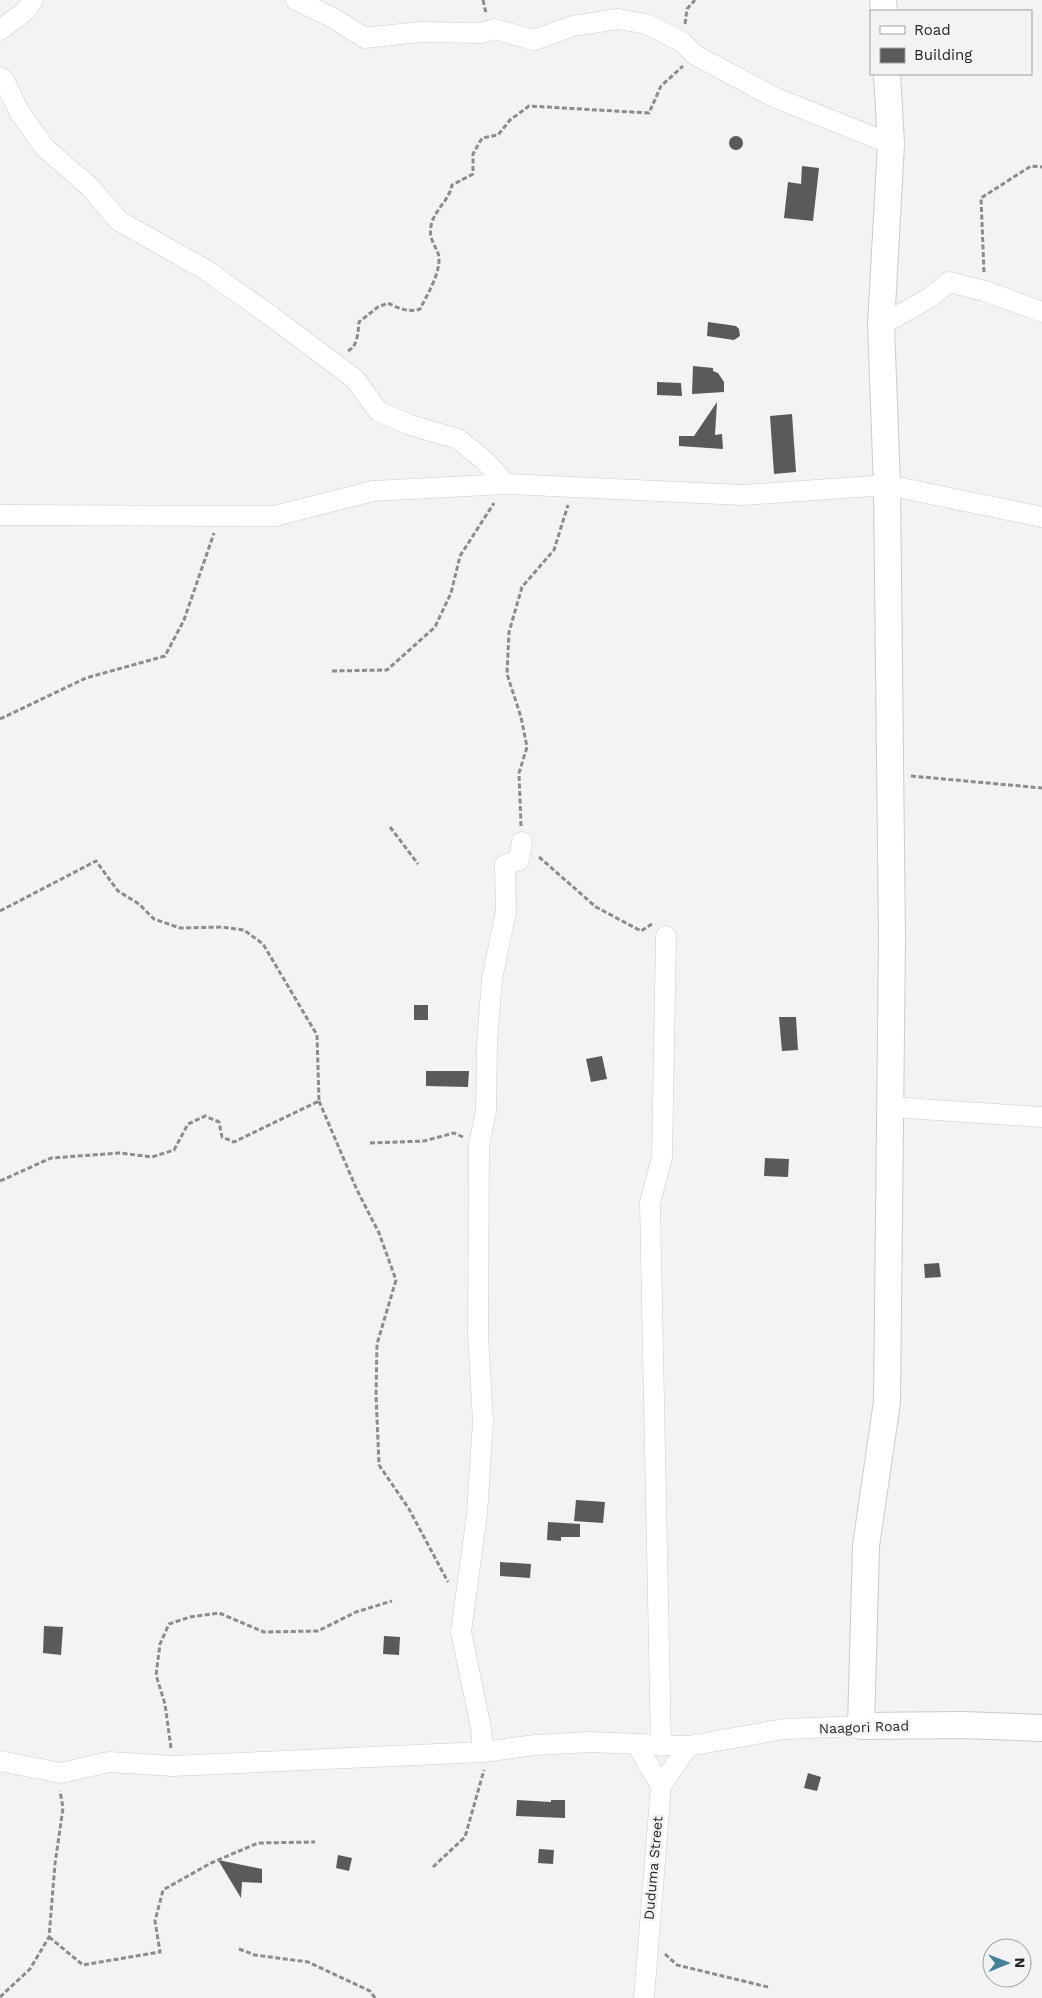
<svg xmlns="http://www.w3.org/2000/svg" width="1042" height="1998" font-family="'Work Sans',sans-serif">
	<rect width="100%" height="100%" fill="#f3f3f6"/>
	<path fill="#5a595c" d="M729 143a7 7 0 1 1 14 0a7 7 0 1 1-14 0Z
		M802,166l17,2 -6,53 -29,-3 4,-36 13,2z
		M708,322l28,4 3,3 1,7 -6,4 -27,-4z
		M693,366l20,2v3l5,2 6,9v10l-32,2z
		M657,382l24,1 1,13 -25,-1z
		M717,402l-2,33 7,-1 1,15 -44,-3v-10h15z
		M792,414l4,58 -22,2 -4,-58z
		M414,1005h14v15h-14z
		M779,1017h17l2,33 -16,1z
		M602,1056l5,23 -16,3 -5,-23z
		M426,1071h43l-1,16 -42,-1z
		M765,1158l24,1 -1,18 -24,-1z
		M939,1263l2,14 -16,1 -1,-14z
		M576,1500l29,2 -2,21 -29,-2z
		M548,1522l32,2v13h-19v4l-14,-1z
		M500,1562l31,2 -1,14 -30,-2z
		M44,1626l19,1 -2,28 -18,-2z
		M384,1636l16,1 -1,18 -16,-1z
		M808,1773l13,4 -4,14 -13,-3z
		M517,1800l34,2v-2h14v18l-49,-2z
		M539,1849l15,1 -1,14 -15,-1z
		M338,1855l14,3 -3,13 -13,-3z
		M218,1860l44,9v14l-20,-1 -1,16z"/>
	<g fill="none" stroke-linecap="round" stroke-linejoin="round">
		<g stroke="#cbcbcd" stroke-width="21">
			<path id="minor" d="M296,0l37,18 32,20 54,-6 63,1 12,-4 40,11 39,-14 45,-7 29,5 35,18 13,13 81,43 115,46
				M0,30l24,-18 9,-12
				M0,77l4,3 16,33 25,35 45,39 29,34 87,49 65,46 84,63 23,32 32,14 48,14 26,21 22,24
				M881,325l50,-28 18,-15 36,9 57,21
				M0,515l275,1 98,-25 133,-7 237,11 144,-10 155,32
				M890,1107l152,10
				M637,1745l24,41
				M661,1746l-11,-543 12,-46 4,-221
				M483,1752l-2,-24 -20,-96 16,-118 6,-93 -5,-86 1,-190 7,-34 1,-67 5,-65 14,-68 -1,-46 14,-5 3,-18
				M0,1761l61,12 48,-11 64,4 310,-14 52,-7 55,-3 98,4 96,-17 77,-3
				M644,1998l17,-212 27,-40"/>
		</g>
		<g stroke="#cbcbcd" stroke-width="28">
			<path id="tertiary" d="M883,0l1,11
				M887,74l4,70 -10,181 6,160 5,454 -5,463 -21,144 -5,180 101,-1 80,3"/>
		</g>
		<path stroke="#8c8c8e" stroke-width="3" stroke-dasharray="5 2.5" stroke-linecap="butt" d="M483,0l3,13
			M685,24l2,-15 8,-9
			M984,272l-3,-74 50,-32 11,1
			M348,351c10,-5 10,-19 11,-29l19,-15 10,-4c10,5 21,10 32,6 7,-14 20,-35 19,-51 -1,-11 -11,-17 -8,-32 3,-16 18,-25 21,-41l21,-11v-20l9,-16 16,-3 12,-15 19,-14 120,7 12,-27 22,-20
			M332,671l55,-1 48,-43 16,-34 9,-37 34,-53
			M0,719l86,-41 79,-22 19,-36 30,-87
			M911,776l131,12
			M521,826l-2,-53 8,-26 -6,-30 -14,-43 2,-42 13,-45 32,-37 14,-45
			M390,827l28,37
			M539,857l57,50 45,24 11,-7
			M0,911l96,-50 22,30 21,13 15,15 26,9 42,-1 22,3 19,14 54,91 2,66 -85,41 -12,-5 -3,-15 -14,-6 -17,8 -14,26 -22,7 -32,-4 -69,5 -51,23
			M319,1101l38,89 22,43 17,47 -19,64 -1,51 3,70 30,44 39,73
			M370,1143l54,-2 30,-8 9,4
			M171,1748l-6,-44 -9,-29 4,-31 9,-20 21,-7 29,-4 45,19 54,-1 38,-19 36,-11
			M433,1867l32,-30 19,-67
			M49,1937l34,28 77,-13 -5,-31 8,-31 48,-27 47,-20 57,-1
			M239,1949l16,6 53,7 62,29 5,7
			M665,1954l12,11 91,22
			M0,1997l30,-28 19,-32 6,-73 8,-56 -3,-17"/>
		<use href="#minor" stroke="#fff" stroke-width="20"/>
		<use href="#tertiary" stroke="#fff" stroke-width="26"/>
	</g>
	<g text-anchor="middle" stroke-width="5" stroke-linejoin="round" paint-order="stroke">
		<g font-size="14" fill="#262627" stroke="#f3f3f6">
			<text transform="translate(864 1727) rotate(-2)" y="5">Naagori Road</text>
			<text transform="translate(653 1868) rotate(-85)" y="5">Duduma Street</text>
		</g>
	</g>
	<rect x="870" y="10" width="162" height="65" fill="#f3f3f6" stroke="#a1a1a3"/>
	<rect x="880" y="26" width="25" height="8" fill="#ffffff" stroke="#a1a1a3"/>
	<text x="914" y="35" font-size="15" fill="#262627">Road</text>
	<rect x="880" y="48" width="25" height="15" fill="#5a595c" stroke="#a1a1a3"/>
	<text x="914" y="60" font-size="15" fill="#262627">Building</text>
	<g transform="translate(1007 1963) rotate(89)"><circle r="24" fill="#f3f3f6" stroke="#a1a1a3"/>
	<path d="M0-4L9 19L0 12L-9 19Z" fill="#438297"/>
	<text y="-8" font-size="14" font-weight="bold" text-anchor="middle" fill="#262627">N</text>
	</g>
</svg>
